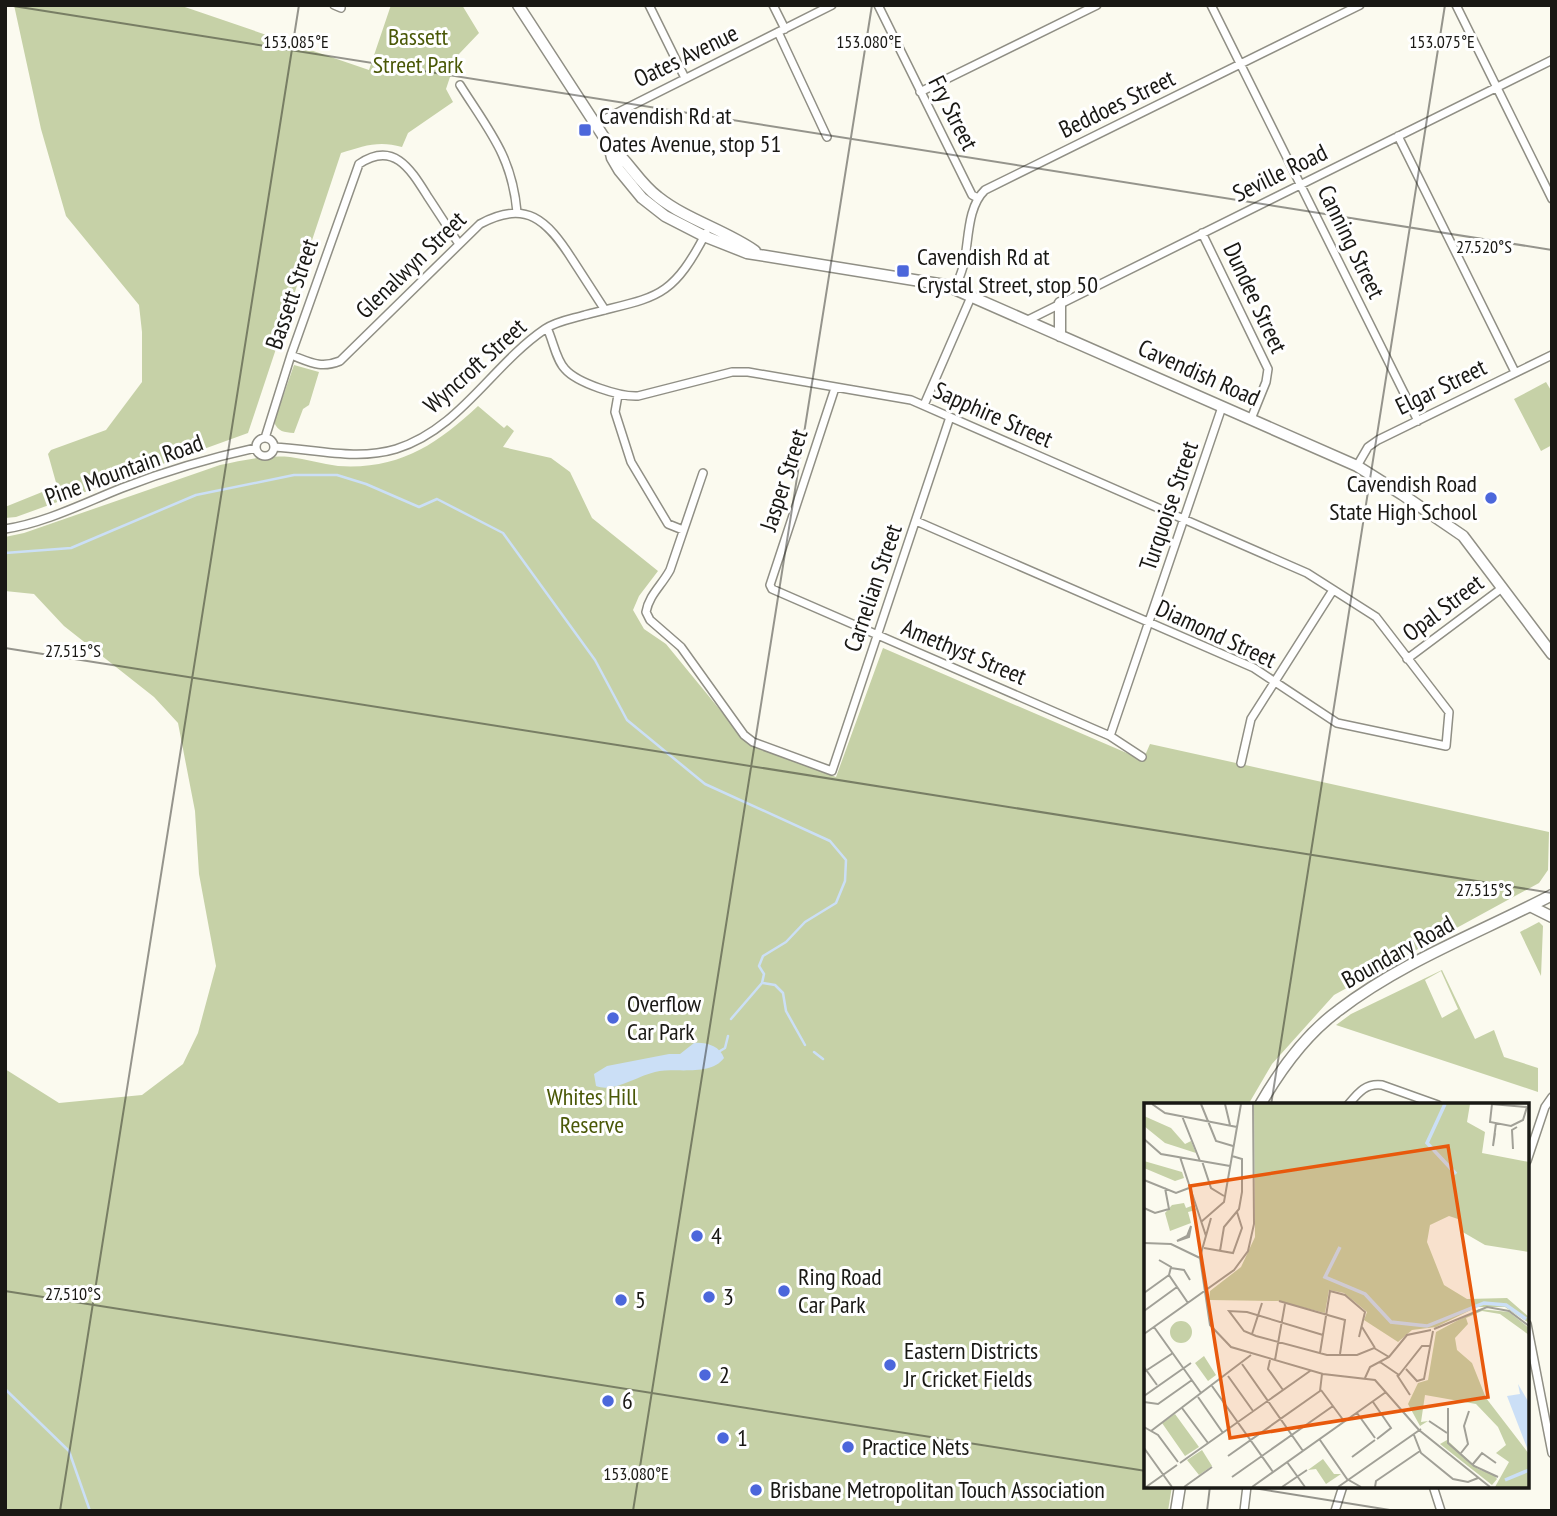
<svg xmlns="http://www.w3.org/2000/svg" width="1557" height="1516" font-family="'PT Sans Narrow',sans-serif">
	<rect width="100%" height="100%" fill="#fbfaef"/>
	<path fill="#c6d1a7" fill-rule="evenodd" d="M14,5h165l190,65 22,-65h71l17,28 -20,21 -1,18 -8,5 -4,12 7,13 -45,31 -6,14c-23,-7 -39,-1 -61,6l-93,280 -232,84 -11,1v-11l52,-21 -9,-32 3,-4 55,-20 36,-48v-50l-3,-27 -73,-89 -25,-87z
		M294,365l25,7 -10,33 -6,4 -9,24c-10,-1 -16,-1 -20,-11z
		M1546,382l6,10v53l-11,6 -27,-52z
		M478,406l26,22 3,-3 7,6 -11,16 48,11 19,14 22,46 66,53 -19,25 -6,14 11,19 22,15 82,100 88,33 47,-129 260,112 7,-16 399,88 -1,38 -9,13 -205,112 -62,69 -24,41h-102v381h26l-4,25h-1163v-442l54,34 83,-8 41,-31 15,-31 18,-67 -17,-92 -4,-63 -17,-88 -24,-26 -90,-71 -30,-32 -29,-3v-54l19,-4 196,-68c23,-5 46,-10 70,-8 16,2 32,7 48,9 61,4 98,-21 140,-60z
		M1539,922l4,4 -2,50 -21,-44z
		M1442,970l33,69 19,-9 10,27 34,11v24l-202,-67 15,-11zM1441,971l17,38 -16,9 -17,-38z"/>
	<path fill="#cbdff6" d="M694,1043c12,-1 26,3 30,15 -14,19 -48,9 -69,14 -18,4 -41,21 -59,14l-2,-12 13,-8 62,-12h11z"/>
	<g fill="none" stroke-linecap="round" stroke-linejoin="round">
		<path stroke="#cbdff6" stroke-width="2.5" d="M5,553l66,-5 125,-53 98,-20h43l29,9 53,23 18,-8 66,34 92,127 32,60 78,64 125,57 16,19 -1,21 -9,22 -31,19 -19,20 -23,14 -4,10 5,8 -2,9 -31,36
			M763,983l12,2 8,8 3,18 19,34
			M720,1051l5,-3 3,-12
			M814,1052l9,7
			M5,1389l64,62 21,60"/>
		<g stroke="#908f85" stroke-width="10">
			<path id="minor" d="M334,5l7,3
				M649,5l36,73
				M773,5l12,24
				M878,5l94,190 6,3
				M1211,5l207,416
				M1456,5l96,194
				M778,32l49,105
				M460,85c29,46 52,71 57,127
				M920,92l177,-87
				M595,124l237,-119
				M1398,136l117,236
				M1202,233l66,136 -2,13 -15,37
				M955,289c3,-8 7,-17 9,-26 5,-23 3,-56 21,-73l375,-185
				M1026,321l526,-261
				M547,328c6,12 9,32 18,41 12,14 55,28 73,27l94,-24h16l163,28 396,173 69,44 73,95 -3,34 -109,-23 -83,-55 -338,-147
				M291,355c19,7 29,14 49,6l140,-137c46,-25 67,-4 92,35 11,17 22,34 33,51
				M835,388l-65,197 2,4 338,147 32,21
				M618,395l-3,17 16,50 37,62 15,6
				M924,405l47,-108
				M256 447a9 9 0 1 1 18 0a9 9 0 1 1-18 0Z
				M265,438l26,-83 68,-191c35,-24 52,6 69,33 10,15 20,31 31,47
				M274,447c41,2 82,14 122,2 64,-20 96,-84 149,-120 12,-8 27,-10 40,-14 71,-19 85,-13 121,-82
				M1357,466l11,-19 10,-7 174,-85
				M703,473l-33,97c-8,15 -21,25 -24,42l4,8 31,27 63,88 9,7 79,29 118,-354
				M5,529c40,-6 79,-26 117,-41 44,-17 88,-30 134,-40
				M1407,659l95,-71
				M1110,736l112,-329
				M1241,763l10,-44 82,-129
				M1348,1105c10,-12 17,-22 34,-20l56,20
				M1527,1161l18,-54 7,-10
				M1527,1324l25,129
				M1433,1486l8,25
				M1244,1511l3,-25
				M1335,1511l8,-25"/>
		</g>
		<g stroke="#908f85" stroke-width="13">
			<path id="major" d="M518,5l91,140c19,15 29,37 49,52 29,23 67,33 97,54
				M609,145l3,13 7,12 23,28 23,18 39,20 43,17 198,32 412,181 46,29 60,41 89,118
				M1060,303v33
				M1530,906l22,11
				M1260,1105c20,-35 46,-71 79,-95 64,-49 142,-78 213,-115
				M1176,1511l4,-25"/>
		</g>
		<use href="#minor" stroke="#fff" stroke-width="7"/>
		<use href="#major" stroke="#fff" stroke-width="10"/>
	</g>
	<path fill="none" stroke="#191814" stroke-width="2" stroke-opacity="0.45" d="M7,5l1545,245M5,648l1547,245M1271,1105l174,-1100M5,1291l1141,180M1241,1486l155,25M60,1511l239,-1506M633,1511l239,-1506M1207,1511l3,-25"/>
	<g fill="#4c67db" stroke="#fff" stroke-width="2.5">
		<rect x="578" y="123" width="14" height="14" rx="3.5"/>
		<rect x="896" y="264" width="14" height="14" rx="3.5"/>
		<circle cx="1491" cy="498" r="7"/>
		<circle cx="613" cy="1018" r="7"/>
		<circle cx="697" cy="1236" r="7"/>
		<circle cx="784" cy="1291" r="7"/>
		<circle cx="709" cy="1297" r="7"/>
		<circle cx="621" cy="1300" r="7"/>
		<circle cx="890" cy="1365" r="7"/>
		<circle cx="705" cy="1375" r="7"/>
		<circle cx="608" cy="1401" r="7"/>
		<circle cx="723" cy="1438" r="7"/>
		<circle cx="848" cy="1447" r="7"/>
		<circle cx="756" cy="1490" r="7"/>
	</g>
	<g text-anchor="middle" stroke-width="6" stroke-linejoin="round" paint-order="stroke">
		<g font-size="24" fill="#4a5807" stroke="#fff">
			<text x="418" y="45">Bassett<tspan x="418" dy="28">Street Park</tspan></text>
			<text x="592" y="1105">Whites Hill<tspan x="592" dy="28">Reserve</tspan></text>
		</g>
		<g font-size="24" fill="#191814" stroke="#fff">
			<text transform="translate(686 56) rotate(-26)" y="8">Oates Avenue</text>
			<text transform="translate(1117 104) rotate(-26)" y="8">Beddoes Street</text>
			<text transform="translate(953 113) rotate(63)" y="8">Fry Street</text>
			<text transform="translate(1280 173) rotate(-26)" y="8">Seville Road</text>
			<text transform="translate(1351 242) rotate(64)" y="8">Canning Street</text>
			<text transform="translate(411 265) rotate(-44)" y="8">Glenalwyn Street</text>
			<text transform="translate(292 294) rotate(-71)" y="8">Bassett Street</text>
			<text transform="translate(1255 298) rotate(65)" y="8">Dundee Street</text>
			<text transform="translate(475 366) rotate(-42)" y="8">Wyncroft Street</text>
			<text transform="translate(1199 373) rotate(24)" y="8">Cavendish Road</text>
			<text transform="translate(1441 387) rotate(-26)" y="8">Elgar Street</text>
			<text transform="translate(993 415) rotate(24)" y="8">Sapphire Street</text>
			<text transform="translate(124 470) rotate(-20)" y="8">Pine Mountain Road</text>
			<text transform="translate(784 480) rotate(-72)" y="8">Jasper Street</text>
			<text transform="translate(1169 506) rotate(-71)" y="8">Turquoise Street</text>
			<text transform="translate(873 588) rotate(-71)" y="8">Carnelian Street</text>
			<text transform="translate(1443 608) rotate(-37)" y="8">Opal Street</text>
			<text transform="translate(1216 634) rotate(25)" y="8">Diamond Street</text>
			<text transform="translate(964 652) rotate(23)" y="8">Amethyst Street</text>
			<text transform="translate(1398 952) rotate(-29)" y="8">Boundary Road</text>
		</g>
		<g font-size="24" fill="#191814" stroke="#fff" text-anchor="start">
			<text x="599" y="124">Cavendish Rd at<tspan x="599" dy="28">Oates Avenue, stop 51</tspan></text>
			<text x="917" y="265">Cavendish Rd at<tspan x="917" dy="28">Crystal Street, stop 50</tspan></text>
			<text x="1477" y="492" text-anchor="end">Cavendish Road<tspan x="1477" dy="28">State High School</tspan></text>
			<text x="627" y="1012">Overflow<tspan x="627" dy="28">Car Park</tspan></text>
			<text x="711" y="1244">4</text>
			<text x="798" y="1285">Ring Road<tspan x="798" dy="28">Car Park</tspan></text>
			<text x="723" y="1305">3</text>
			<text x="635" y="1308">5</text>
			<text x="904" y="1359">Eastern Districts<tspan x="904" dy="28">Jr Cricket Fields</tspan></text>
			<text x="719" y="1383">2</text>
			<text x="622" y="1409">6</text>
			<text x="737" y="1446">1</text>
			<text x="862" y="1455">Practice Nets</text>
			<text x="770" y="1498">Brisbane Metropolitan Touch Association</text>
		</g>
	</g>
	<g transform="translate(1144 1103)">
		<rect width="385" height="385" fill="#fbfaef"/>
		<path d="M110,1h216l-3,18 18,10 -3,21 47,9v90l-44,-7 -24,-14v-11l-12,-4 -19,9 -3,17 17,43 23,14 40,-1 22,19v6l-24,-16h-28l-41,20 -24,3 -14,12 -34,-22 3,-8 -23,-19 -15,-3 -4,23 -47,-12 -69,-1 1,-9 31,-24 14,-30zM0,13l27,12 14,16 6,-3 5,12 -31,-10 -21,-17zM0,58l38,11 2,6 -9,3 -31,-13zM40,100l2,5 8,-3 2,5 -8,2 3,11 -21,8 -5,-18 7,-8zM335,206l30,3 20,16v7l-29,-21 -18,-3 -16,7 2,6 -13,14 2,12 15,13 14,35 43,56v33h-34l14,-25 -13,-9 10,-8 -8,-18 -22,-23 -51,-9 -4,27 7,-1 -8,5 -12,-22 10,-21 10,-3 8,-48zM26 229a11 11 0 1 1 22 0a11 11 0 1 1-22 0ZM60,253l12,19 -8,6 -13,-18zM31,311l24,33 -14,9 -23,-33zM303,337l31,29 16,6 3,4 -5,6 -52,-41zM58,347l10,16 -13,9 -12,-15zM179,356l11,15h7l-15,10 -10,-15 -8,1z" fill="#c6d1a7"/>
		<path d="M374,281l11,19v50l-22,-57 13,-2z" fill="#cbdff6"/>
		<path fill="none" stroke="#cbdff6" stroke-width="3.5" d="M301,1l-18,39 29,31M196,144l-15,30 40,17 26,28 36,4 57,-23 22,2 20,14M361,377l24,-10"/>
		<path fill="none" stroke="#a1a097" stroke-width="2" d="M8,1l13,9 72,14M57,1l15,37 17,5M81,1l5,21M347,1l36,3M348,1l-2,18 21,4 12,-6 4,-13M38,13l18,45M351,30l-2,13 3,-23M0,36l17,15 69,12M369,46l-1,-19 5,-3M36,54l26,79M58,58l9,27 13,8M0,77l32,13 13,-5M0,105l11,5 14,-4 -4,-21M57,119l23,-20 17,-98M47,123l-2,11 -12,4 10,-5zM0,140l27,1 29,14 10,67 21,22 92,27 52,6 44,50 71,57M60,145l29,5 9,-25 -5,-16M76,148l4,-24 15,-18 3,-17v-33l-10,-3M56,154l11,-39M15,157l12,7 -2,8 19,28M27,165l13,2 6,10M0,190l25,-18M135,198l66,19 -5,34M0,208l33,-24M10,224l47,66M218,224l13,21M290,226l53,-22 22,4 20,15M0,231l90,-64 14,-19 6,-27 -1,-120M108,231l10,-31M179,232l-76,-23 -18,-1 15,20 12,5 71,19h30l17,-7 15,9M176,250l10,-62 15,4 20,17 -6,25M126,257l-2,9 15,21M131,257l10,-56M236,259l19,13 23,-29h9M98,261l61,87M0,264l13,18M262,266l11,12 7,-2 9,-48M0,269l29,-19M253,272l13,20M84,273l25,35M221,275l5,-11 19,-10 18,-22 24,-5M68,283l61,86M177,287l23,31M0,293l47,-33M54,294l25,36M0,299l14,2 34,-24M229,299l18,26 -14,11M38,305l26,35M304,305v35l26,23 24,11M213,310l18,25M285,318l18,12M0,324l14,8 20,27M7,328l100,-76M270,332l7,18 32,26 15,3 10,-4M176,337l27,39 14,8M0,345l28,39M317,350l7,-9 -4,-18 5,-15M84,353l92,-65 2,-17M208,354l23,-17M143,359l18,25M36,360l130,-92M329,361l9,-11 14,10M88,374l101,-71M2,384l31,-22M40,384l28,-20M108,384l134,-95M138,384l25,-17M194,384l83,-58M231,384l1,-6 44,-30"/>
		<path fill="#e8590c" fill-opacity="0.15" stroke="#e8590c" stroke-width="3.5" d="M304,43l40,251 -258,41 -40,-252z"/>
		<rect width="385" height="385" fill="none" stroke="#191814" stroke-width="3.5"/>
	</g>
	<g font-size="18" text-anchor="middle" fill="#191814" stroke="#fff" stroke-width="6" stroke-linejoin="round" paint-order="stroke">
		<text x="296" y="48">153.085°E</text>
		<text x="869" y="48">153.080°E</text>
		<text x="1442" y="48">153.075°E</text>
		<text x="1484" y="253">27.520°S</text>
		<text x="73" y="657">27.515°S</text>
		<text x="1484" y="896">27.515°S</text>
		<text x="73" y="1300">27.510°S</text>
		<text x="636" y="1480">153.080°E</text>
	</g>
	<rect width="1557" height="1516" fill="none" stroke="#191814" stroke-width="14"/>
</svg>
